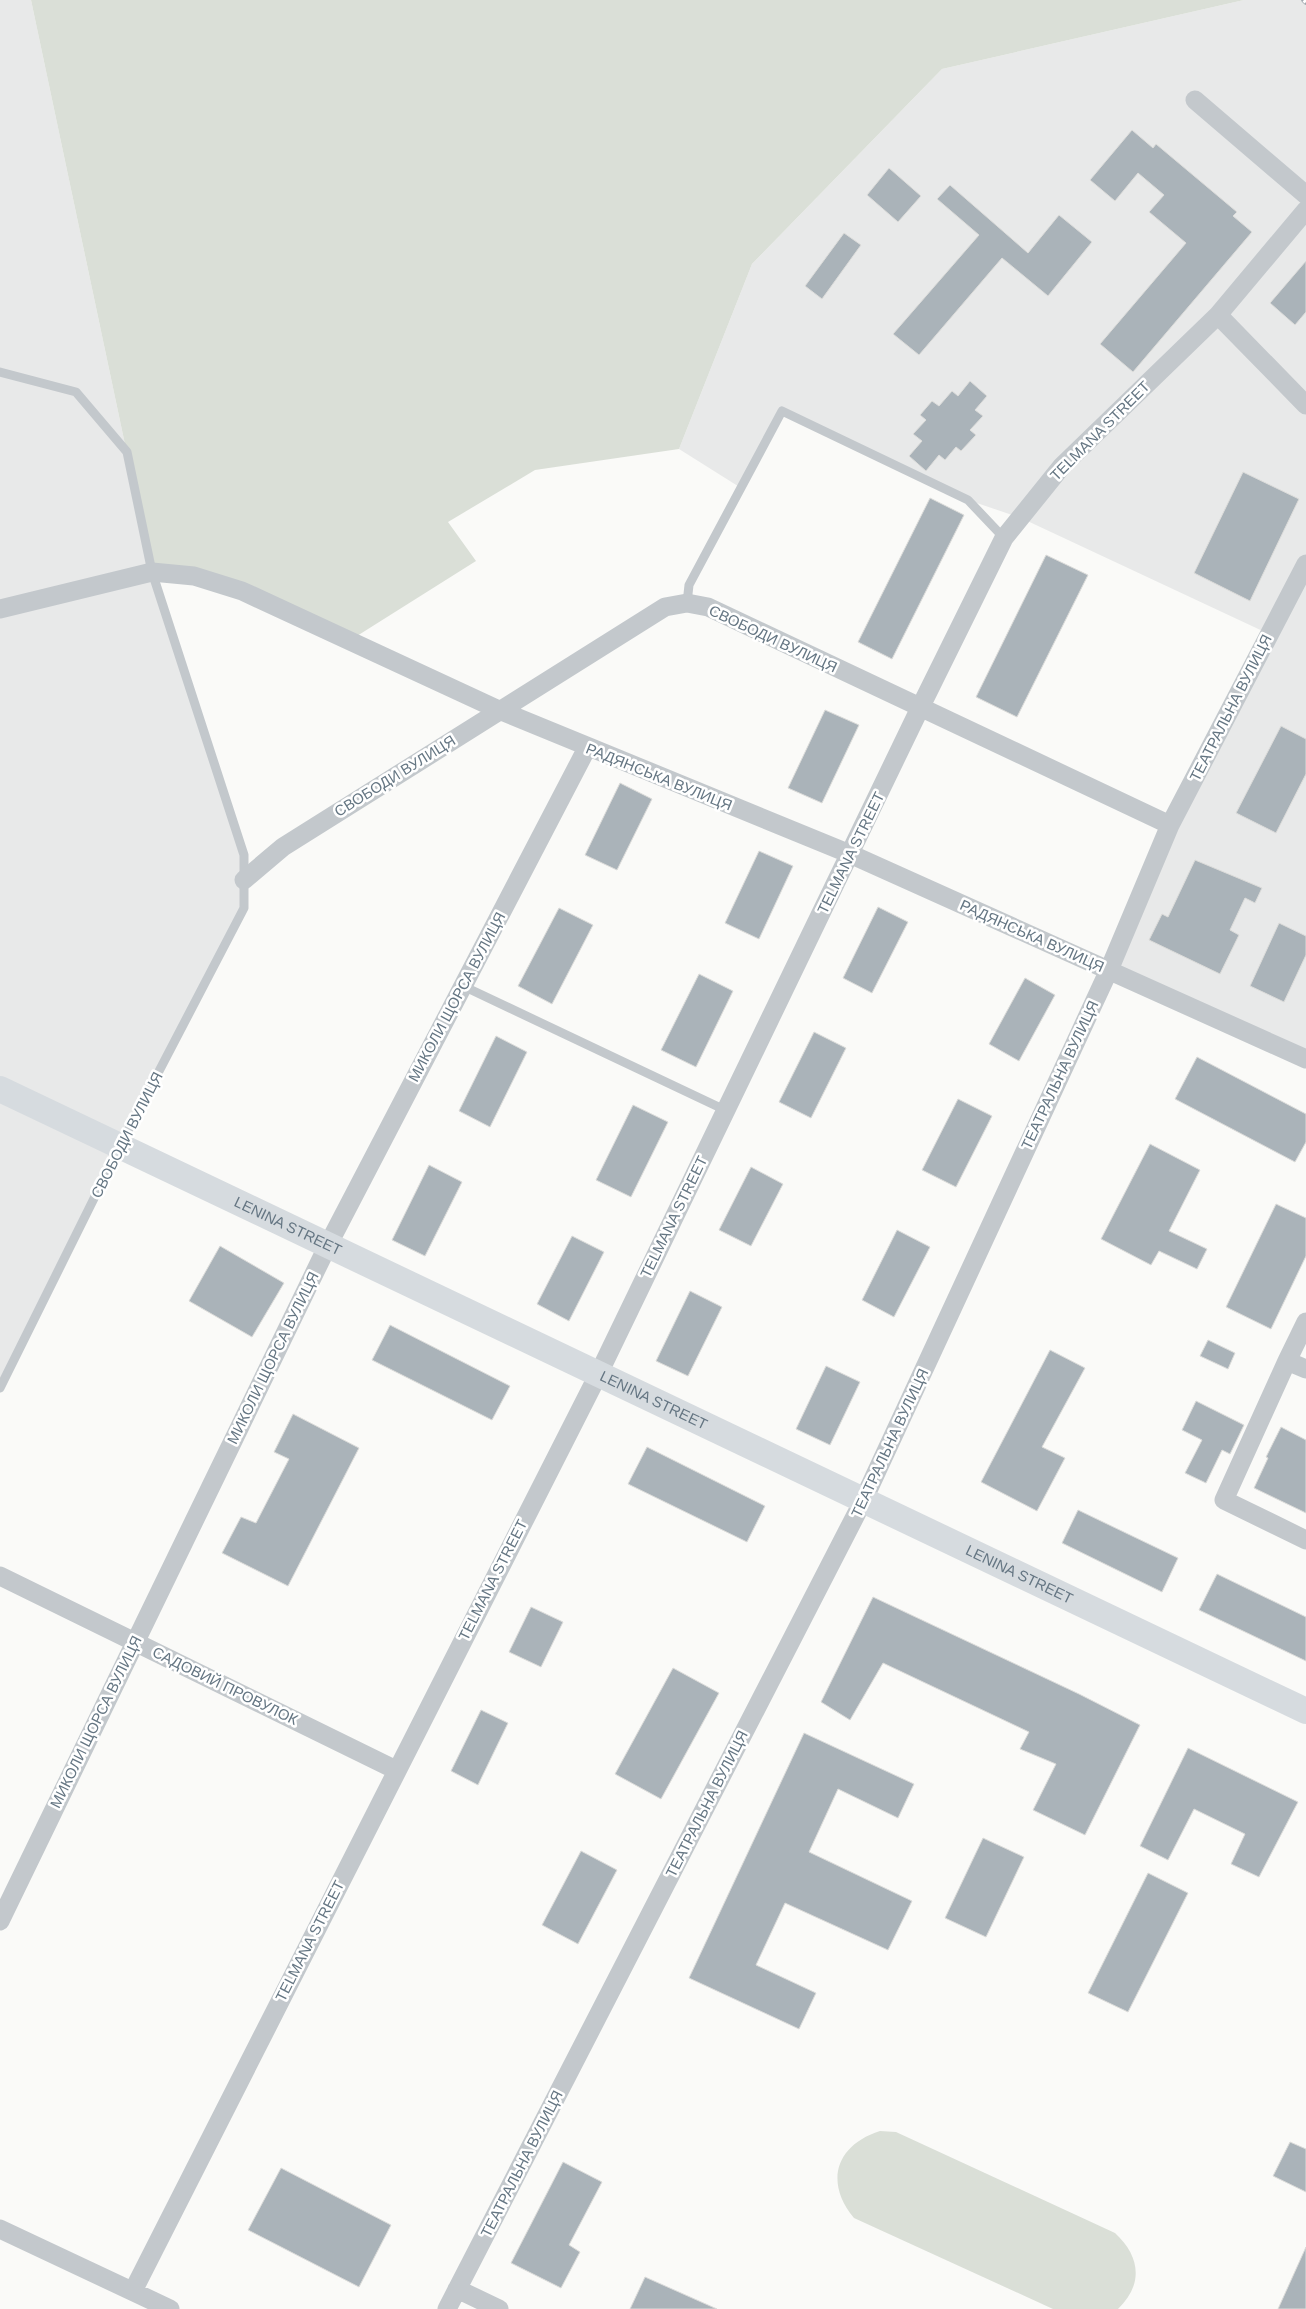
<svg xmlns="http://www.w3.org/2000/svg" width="1306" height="2309" font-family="Arial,sans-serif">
	<rect width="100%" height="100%" fill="#fafaf8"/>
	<path fill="#e8e9e9" d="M0,0h31l121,572 92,283v52l-244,481z
		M1244,0h62v1059l-197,-89 160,-336 -248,-116 -53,-18 -186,-89 -41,77 -62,-39 73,-185 190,-195z"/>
	<path fill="#dadfd7" d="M31,0h1213l-302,69 -190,195 -73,185 -144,21 -87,52 28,39 -127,80 -107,-50 -90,-19z
		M880,2131l16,1 219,101c25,23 29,51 3,76h-65l-199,-91c-30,-36 -18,-73 26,-87z"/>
	<path fill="#aab3b9" stroke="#dcdcda" d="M1132,130l21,18 3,-4 81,68 -4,4 19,16 -119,140 -33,-28 86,-101 -37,-31 15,-17 -26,-22 -23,28 -25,-21z
		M889,168l32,28 -23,26 -31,-27z
		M950,185l78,68 31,-38 33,27 -44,54 -46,-38 -83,97 -26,-21 86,-99 -42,-36z
		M844,233l17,12 -39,54 -17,-13z
		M1306,261v51l-11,13 -25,-22z
		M970,381l17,15 -12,14 8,6 -13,14 6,5 -15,16 -5,-4 -11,13 -6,-5 -13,16 -17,-15 13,-15 -9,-7 13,-14 -6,-5 12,-14 7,5 13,-15 6,5z
		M1243,472l56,27 -49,102 -56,-28z
		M930,498l34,17 -72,144 -34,-17z
		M1046,555l42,20 -71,142 -41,-20z
		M825,710l34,15 -37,78 -34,-15z
		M1281,726l25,13v35l-30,59 -40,-20z
		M620,783l32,16 -35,71 -32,-15z
		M759,851l34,15 -34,73 -34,-16z
		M1195,860l67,28 -7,15 -10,-5 -15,32 9,5 -19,39 -71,-34 13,-26 6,3z
		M878,907l30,15 -36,71 -29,-15z
		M559,908l34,17 -41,79 -34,-18z
		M1279,923l27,13v19l-22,47 -34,-16z
		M699,974l34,17 -37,76 -35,-17z
		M1025,978l30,17 -36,66 -30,-17z
		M814,1032l32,16 -35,70 -32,-16z
		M496,1036l31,16 -37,75 -31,-16z
		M1197,1057l109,57v28l-11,20 -120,-63z
		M958,1099l34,17 -36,71 -34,-17z
		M633,1105l35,17 -37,75 -35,-17z
		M1150,1144l50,26 -31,61 38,18 -10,20 -38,-18 -8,14 -50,-26z
		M429,1165l33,17 -37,74 -33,-16z
		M751,1167l32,17 -32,62 -32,-16z
		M1276,1204l30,14v38l-35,73 -45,-22z
		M897,1230l33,17 -36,70 -32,-17z
		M572,1236l32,16 -35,69 -32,-17z
		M220,1246l64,37 -32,54 -63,-36z
		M690,1291l32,16 -34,69 -32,-15z
		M390,1325l120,61 -18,34 -120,-60z
		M1208,1340l27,13 -7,16 -28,-13z
		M1050,1350l35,18 -43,79 23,11 -28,53 -56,-29z
		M826,1366l34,16 -30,63 -34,-16z
		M1196,1401l48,24 -14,29 -8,-4 -16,33 -21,-10 17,-33 -20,-10z
		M293,1414l66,34 -71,138 -66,-33 19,-36 15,6 33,-64 -15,-7z
		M1281,1427l25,13v73l-52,-25 14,-30 -2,-1z
		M647,1447l118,59 -18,36 -119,-58z
		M1078,1510l100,48 -16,34 -100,-49z
		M1217,1574l89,43v44l-107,-51z
		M873,1597l206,97 61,31 -55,110 -52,-25 23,-46 -36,-15 9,-17 -146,-69 -33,57 -29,-18z
		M531,1607l32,15 -22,45 -32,-15z
		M673,1668l46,25 -58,106 -46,-25z
		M481,1710l27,13 -30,62 -27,-14z
		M804,1733l110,51 -16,34 -60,-29 -29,63 103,49 -24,49 -103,-47 -29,62 60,28 -17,36 -110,-51z
		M1188,1748l110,54 -39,75 -28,-13 14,-30 -51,-25 -26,51 -28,-14z
		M983,1838l41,19 -38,80 -41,-19z
		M581,1851l36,19 -39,74 -36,-19z
		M1148,1873l40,20 -60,119 -40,-19z
		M1290,2142l16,7v43l-33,-16z
		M563,2162l39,20 -33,63 11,7 -19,36 -50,-25z
		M281,2168l110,57 -32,62 -111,-57z
		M1306,2247v62h-28z
		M645,2277l72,32h-87z"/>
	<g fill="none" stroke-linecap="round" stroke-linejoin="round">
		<path stroke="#c3c8cc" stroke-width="9" d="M0,372l76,20 51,60 25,120 92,283v53l-124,238 -120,242
			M687,603l2,-18 93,-174 186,89 36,38
			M463,986l262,124"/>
		<path stroke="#c3c8cc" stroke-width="19" d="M1195,100l111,95
			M1218,315l88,90
			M0,609l152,-37 42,4 48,15 257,119 351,144 456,205
			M244,880l39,-33 382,-240 22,-4 21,4 462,218
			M1287,1361l19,-39
			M1306,1369l-19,-8 -63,139 82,40
			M0,1576l396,194
			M0,1921l328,-676 259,-497
			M0,2229l170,80
			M457,2289l42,20
			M133,2291l466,-918 321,-665 84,-170 58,-72 156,-151 88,-105
			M447,2309l416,-808 246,-531 61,-145 136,-261"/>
		<path stroke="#d6dbdf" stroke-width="26" id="s1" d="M0,1089l1306,622"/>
		<g stroke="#a2aab0" stroke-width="5.5">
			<path id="rail" d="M1304,0l2,2"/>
		</g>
		<use href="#rail" stroke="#fff" stroke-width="4" stroke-dasharray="11" stroke-linecap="butt"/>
	</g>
	<g text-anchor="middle" stroke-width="5" stroke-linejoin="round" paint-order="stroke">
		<g font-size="15" fill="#657683" stroke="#fff">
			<text transform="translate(1100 431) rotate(-45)" y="5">TELMANA STREET</text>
			<text transform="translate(773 639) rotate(25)" y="5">СВОБОДИ ВУЛИЦЯ</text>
			<text transform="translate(1231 708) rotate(-63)" y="5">ТЕАТРАЛЬНА ВУЛИЦЯ</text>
			<text transform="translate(395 776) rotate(-32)" y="5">СВОБОДИ ВУЛИЦЯ</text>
			<text transform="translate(659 777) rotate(22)" y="5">РАДЯНСЬКА ВУЛИЦЯ</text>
			<text transform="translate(851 853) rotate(-64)" y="5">TELMANA STREET</text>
			<text transform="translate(1032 936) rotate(24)" y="5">РАДЯНСЬКА ВУЛИЦЯ</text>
			<text transform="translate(457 997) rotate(-62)" y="5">МИКОЛИ ЩОРСА ВУЛИЦЯ</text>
			<text transform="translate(1060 1075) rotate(-65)" y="5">ТЕАТРАЛЬНА ВУЛИЦЯ</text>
			<text transform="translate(127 1135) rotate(-63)" y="5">СВОБОДИ ВУЛИЦЯ</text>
			<text transform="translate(674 1217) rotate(-64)" y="5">TELMANA STREET</text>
			<text dy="5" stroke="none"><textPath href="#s1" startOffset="319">LENINA STREET</textPath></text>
			<text transform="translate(273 1358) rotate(-64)" y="5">МИКОЛИ ЩОРСА ВУЛИЦЯ</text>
			<text dy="5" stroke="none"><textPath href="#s1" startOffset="724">LENINA STREET</textPath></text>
			<text transform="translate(890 1443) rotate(-65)" y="5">ТЕАТРАЛЬНА ВУЛИЦЯ</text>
			<text dy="5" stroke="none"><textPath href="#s1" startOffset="1129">LENINA STREET</textPath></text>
			<text transform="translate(493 1580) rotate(-63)" y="5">TELMANA STREET</text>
			<text transform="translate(225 1686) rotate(26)" y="5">САДОВИЙ ПРОВУЛОК</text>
			<text transform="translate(96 1722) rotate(-64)" y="5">МИКОЛИ ЩОРСА ВУЛИЦЯ</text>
			<text transform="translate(707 1804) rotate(-63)" y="5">ТЕАТРАЛЬНА ВУЛИЦЯ</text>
			<text transform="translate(310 1941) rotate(-63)" y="5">TELMANA STREET</text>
			<text transform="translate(522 2164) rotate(-63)" y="5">ТЕАТРАЛЬНА ВУЛИЦЯ</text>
		</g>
	</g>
</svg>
